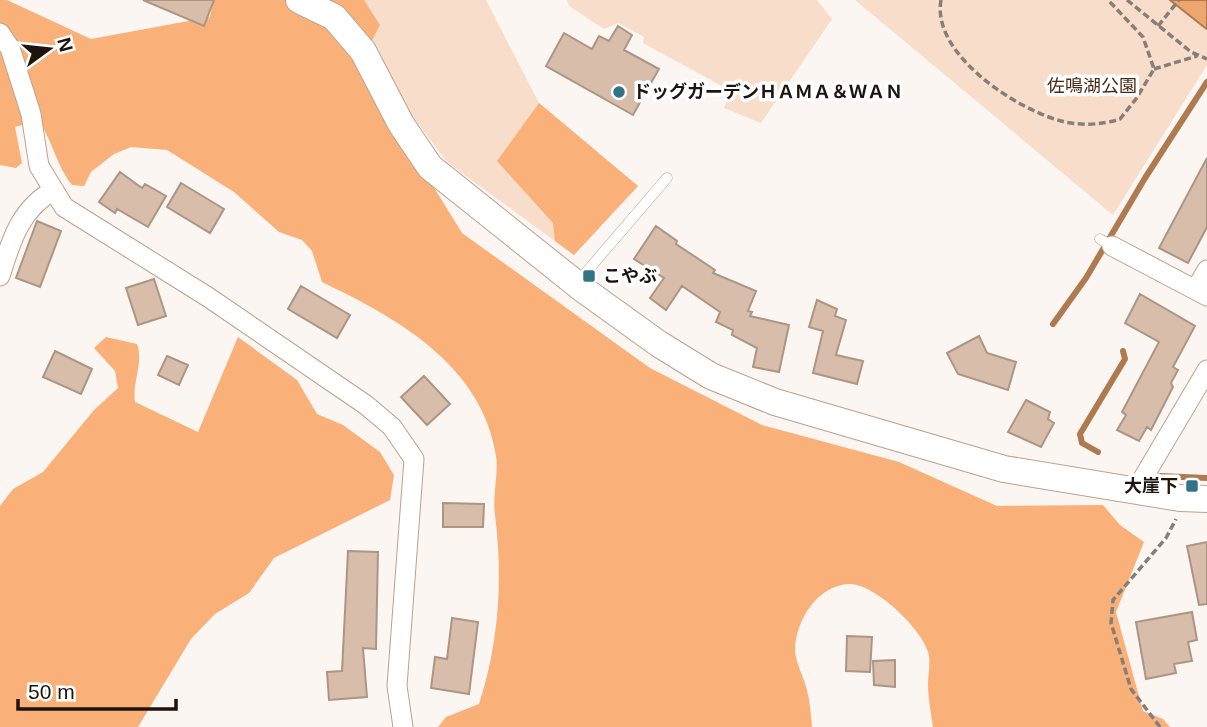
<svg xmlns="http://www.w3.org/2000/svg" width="1207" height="727" font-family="Helvetica,'Noto Sans JP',sans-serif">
	<rect width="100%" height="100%" fill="#fcf6f2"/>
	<path fill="#f7ddca" d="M325,0h161l53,103 99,83 -64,69 -127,-93z
		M567,0h250l15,19 -71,104 -37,-15 7,-17 -88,-48 1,-6 -26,-14 -14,6 -35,-23z
		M855,0h315l37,29v36l-94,150z"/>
	<path fill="#fab179" d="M0,0h7l84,39 119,-22 3,-17h151l16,25 -21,41 103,167 188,135 112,57 137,37 98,44 106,-1 17,20 24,17 -28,70 27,99 20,8 7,8h-237c-2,-14 -5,-29 -5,-43 0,-9 3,-23 0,-32 -6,-23 -54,-69 -79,-68 -31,1 -53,36 -54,65 0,13 9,28 12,41 3,12 4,24 5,37h-374l8,-10 33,-13c20,-62 24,-125 16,-189 -3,-20 4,-42 1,-59 -14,-91 -99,-138 -174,-174l-10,-31 -10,-11 -23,-8 -45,-40 -67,-42 -36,-3 -17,7 -23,18 -7,14 -12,-1c-16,-20 -19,-44 -34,-65l-23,7 7,36 -6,5 -16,-3z
		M539,103l99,83 -64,69 -19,-14 -2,-18 -56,-62z
		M106,337l31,7c7,19 -5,37 -2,58l63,30 40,-95 59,43 20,34 26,11 37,27 14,23 -4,25 -116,58 -25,35 -34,21 -24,25 -53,88h-138v-221l13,-17 30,-17 51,-62 24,-22 -3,-17 -21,-23z"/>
	<path fill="#eea66e" stroke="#b07a51" stroke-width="2" d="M1170,0h37v29l-3,-2z"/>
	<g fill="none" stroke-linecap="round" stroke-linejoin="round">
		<path stroke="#b07a51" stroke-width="6" d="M1053,324l33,-46 59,-100 62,-96
			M1098,452l-16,-9 -2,-9 45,-75 -2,-8
			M1160,476l47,2"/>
	</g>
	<path fill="#d7bdaa" stroke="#ad9583" stroke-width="2" d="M143,0h71l-10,26z
		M618,26l14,9 -8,15 35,19 -26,46 -87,-49 18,-33 28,16 7,-13 10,5z
		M1207,158v69l-19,36 -29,-15z
		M120,172l22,16 3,-4 21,12 -18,31 -31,-18 -2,4 -16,-11z
		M181,183l43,26 -14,24 -43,-26z
		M37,221l24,10 -21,56 -24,-9z
		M656,226l21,15 -1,3 39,26 -2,3 43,18 -8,20 4,1 -2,4 39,9 -10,47 -26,-5 4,-19 -25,-13 1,-5 -17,-8 4,-10 -38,-26 -16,24 -16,-12 14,-20 -30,-19z
		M154,279l12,37 -28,9 -12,-37z
		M301,286l49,29 -13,23 -49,-29z
		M1140,294l55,32 -22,41 5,3 -7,13 2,4 -22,43 -4,-3 -8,14 -22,-11 9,-15 -4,-3 37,-70 -34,-19z
		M817,300l20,9 -2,7 11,4 -10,35 27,6 -6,23 -44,-11 10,-42 -14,-4z
		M979,336l8,17 29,9 -8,28 -50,-16 -11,-21z
		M55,351l37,18 -11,25 -38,-17z
		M167,356l21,9 -9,20 -21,-10z
		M424,376l26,28 -23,21 -26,-28z
		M1026,400l24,12 -2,7 6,4 -13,24 -33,-15z
		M443,503l41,1 -1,23h-40z
		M1207,542v62l-8,1 -12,-59z
		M348,551l30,1 -2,97 -13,-1 4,49 -38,3 -2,-28 15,-1z
		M1192,612l5,28 -9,2 4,19 -18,3 2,9 -30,6 -10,-57z
		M452,618l26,4 -9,72 -38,-6 4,-31 12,2z
		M847,636l25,1 -2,35 -24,-1z
		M895,660v27l-21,-2 -1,-24z"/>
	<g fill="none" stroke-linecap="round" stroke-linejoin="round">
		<g stroke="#bba18f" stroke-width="11">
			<path id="lane" d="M1100,239l12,7
				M576,284l91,-106"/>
		</g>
		<g stroke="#bba18f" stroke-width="21">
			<path id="street" d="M0,33l10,15 21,66 8,52 25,41 144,90 158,108 26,22 22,32 -17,227 6,41
				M1112,246l95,50
				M0,276c11,-35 20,-67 54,-86
				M1196,289l11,-19
				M1136,490l71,-120"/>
		</g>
		<g stroke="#bba18f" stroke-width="28">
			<path id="secondary" d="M299,0l35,17 29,34 38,73 29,43 154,123 75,54 52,32 64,26 229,67 176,29 27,1"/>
		</g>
		<path stroke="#877e79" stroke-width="3.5" stroke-dasharray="7 3.5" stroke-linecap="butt" d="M941,0c-10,54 75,109 120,121 19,5 41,4 59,-2l16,-20 18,-30 -11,-32 -34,-36
			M1127,0l64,52 16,7
			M1158,26l21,-26
			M1154,69l43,-13
			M1160,727l-29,-38 -20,-66 2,-23 53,-62 10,-19"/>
		<use href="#lane" stroke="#fff" stroke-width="10"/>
		<use href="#street" stroke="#fff" stroke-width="19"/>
		<use href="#secondary" stroke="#fff" stroke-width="26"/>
	</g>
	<g fill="#327486" stroke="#fff" stroke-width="2.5">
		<circle cx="619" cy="92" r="7"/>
		<rect x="582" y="269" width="14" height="14" rx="3.5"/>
		<rect x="1185" y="479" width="14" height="14" rx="3.5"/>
	</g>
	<g text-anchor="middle" stroke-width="7" stroke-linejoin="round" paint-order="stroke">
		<g font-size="18" fill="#482a13" stroke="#fff">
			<text x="1092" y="92">佐鳴湖公園</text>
		</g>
		<g font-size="18" font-weight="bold" fill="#1e140e" stroke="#fff" text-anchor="start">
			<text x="633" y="98">ドッグガーデンＨＡＭＡ＆ＷＡＮ</text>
			<text x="603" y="282">こやぶ</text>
			<text x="1178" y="492" text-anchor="end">大崖下</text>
		</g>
	</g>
	<g transform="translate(49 49) rotate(75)" stroke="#ffffff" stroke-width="5" paint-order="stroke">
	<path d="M0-5L12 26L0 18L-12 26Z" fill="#1e140e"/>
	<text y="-10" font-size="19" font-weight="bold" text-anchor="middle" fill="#1e140e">N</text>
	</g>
	<path d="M18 699v10h158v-10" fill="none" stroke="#1e140e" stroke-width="3.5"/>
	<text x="28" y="699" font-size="21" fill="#1e140e" stroke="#ffffff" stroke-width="5" paint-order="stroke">50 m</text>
</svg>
